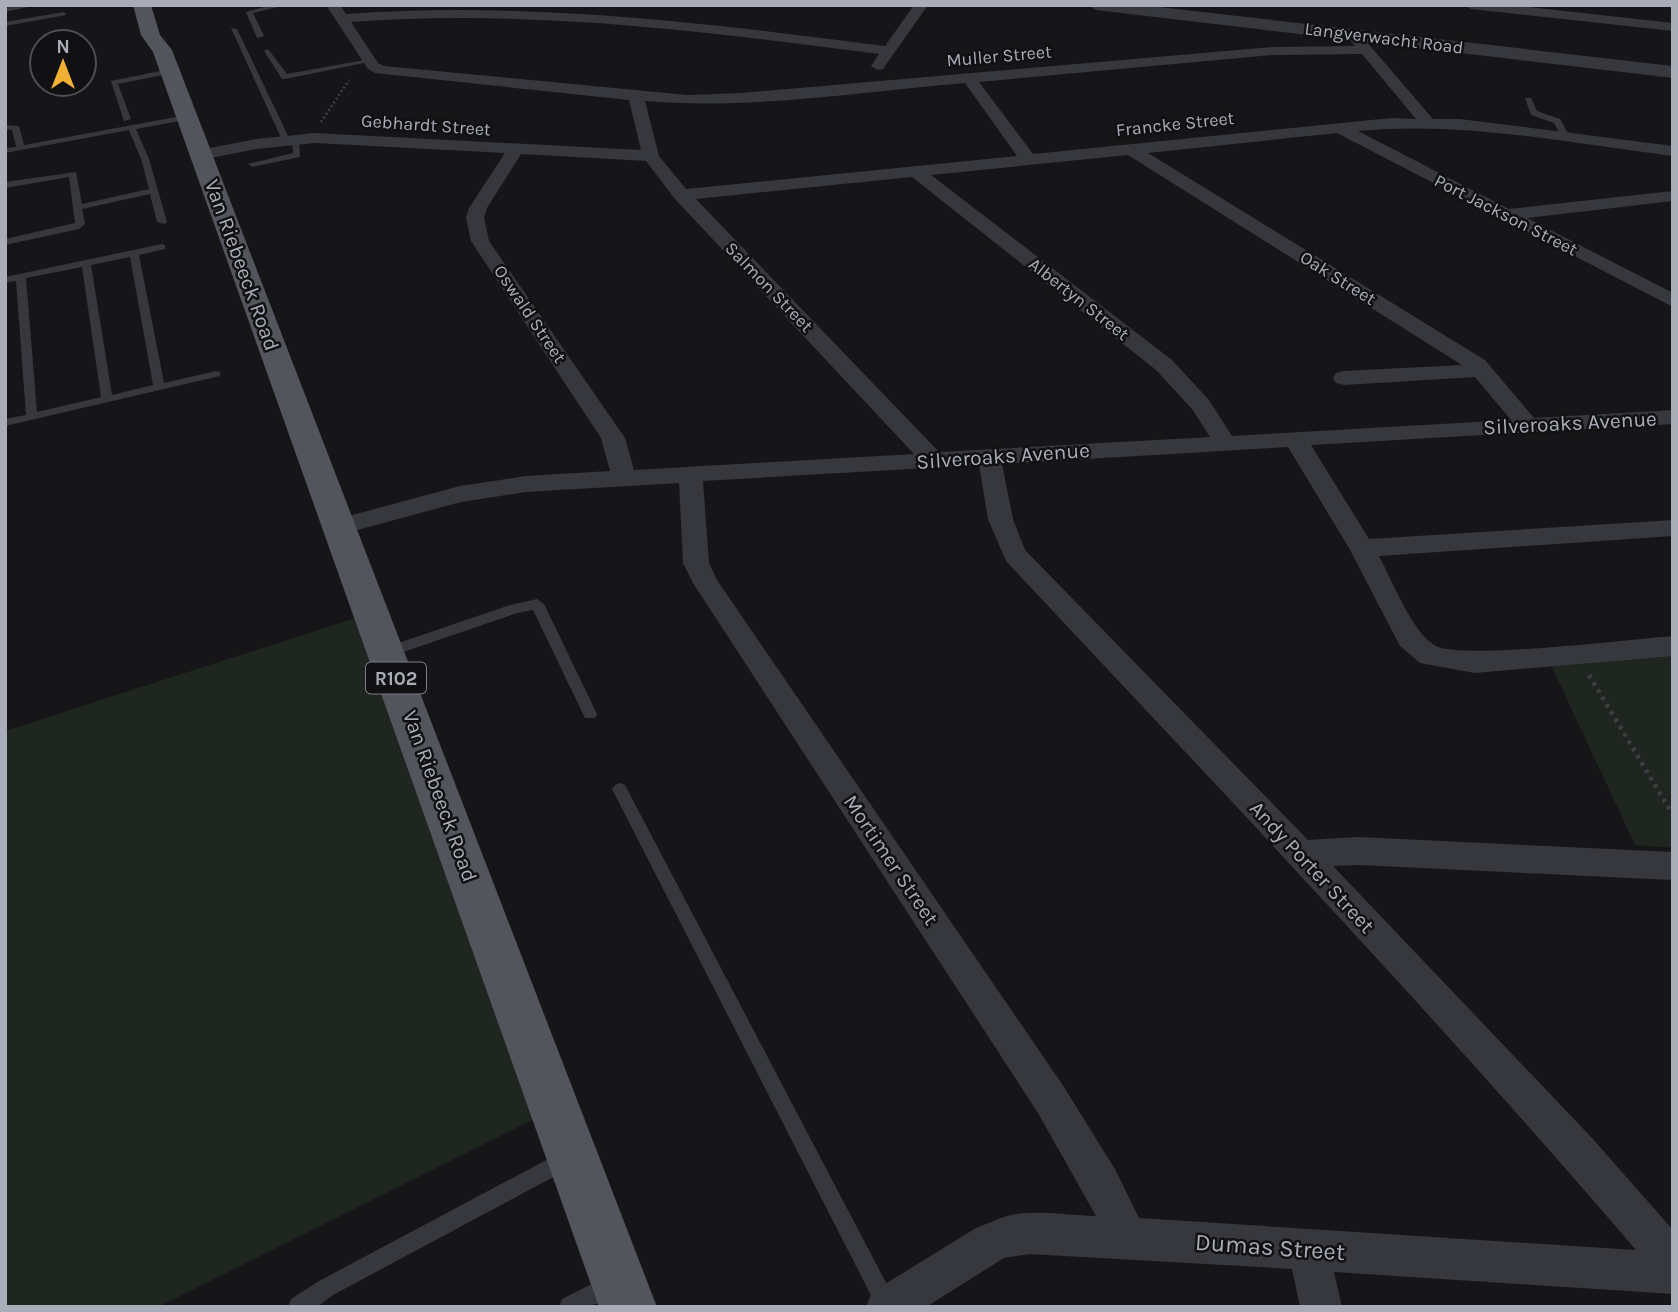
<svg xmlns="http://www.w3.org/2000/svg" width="1678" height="1312" font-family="Karla,sans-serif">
	<rect width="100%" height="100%" fill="#161618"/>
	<path fill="#1e261f" d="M371,613l185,495 -398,199h-153v-576z
		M1673,653v195l-38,-3 -86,-184z"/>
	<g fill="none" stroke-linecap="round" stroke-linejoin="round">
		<path stroke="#3d3f44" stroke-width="2.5" stroke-dasharray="2 2.5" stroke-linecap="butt" d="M1666,5l7,2
			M321,122l28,-42"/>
		<path stroke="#3d3f44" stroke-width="4.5" stroke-dasharray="3.5 5" stroke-linecap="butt" d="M1589,675l84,140"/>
		<path fill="#37383d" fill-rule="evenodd" d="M21,5h16l-32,7v-4z
			M272,5h14l-33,8 11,23 -7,2 -11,-26z
			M64,12l2,3 -61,11v-4z
			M231,28l6,1 53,111 -1,2 -7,-2z
			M268,49l19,25 83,-15 4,2 -89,18h-3l-18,-28z
			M170,69h3v4l-55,11 13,35 -7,2 -13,-40z
			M1525,98h6l6,13 23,8 10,18 -1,2h-6l-9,-16 -23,-8z
			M187,115h3v4l-54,10 13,30 18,63 -2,2 -8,-2 -7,-28 -68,15 3,15 -6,5 -74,16v-6l70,-16 -6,-46 -64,11v-6l71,-10 6,32 67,-15 -8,-30 -12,-29 -124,23v-5l11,-1 -4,-17 -7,-1v-4l14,1 5,19z
			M292,137l7,2 1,18 -48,10 -4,-3 45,-11z
			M162,244l3,1v4l-26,6 25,128 52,-12 4,1v4l-215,50v-7l21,-4 -10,-134 -11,2v-6zM130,257l23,128 -41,10 -21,-130zM82,267l19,130 -64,15 -11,-134z
			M537,599l7,5 53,110 -2,4h-10l-52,-108 -16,3 -131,45 -7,-5 2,-4 129,-44z
			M620,783l5,2 269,513 3,9h-20l-265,-518 3,-4z
			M567,1149l7,3 3,7 -3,7 -241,129 -16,12h-29l3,-8 28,-18z
			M611,1274l7,3 3,7c-9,23 -40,23 -62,23l3,-8z"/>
		<path fill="#37383d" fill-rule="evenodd" d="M326,5h14l6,9c181,-13 359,9 539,32l29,-41h14l-45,64 -5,1 -7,-4 8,-12c-176,-23 -350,-45 -528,-32l27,41 6,3 303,29 54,-2 532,-46 82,-1 -8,-10 7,-4 5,1 74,86h27l213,27v10c-104,-13 -210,-35 -315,-25l151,78 164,-18v10l-146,17 146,75v14l-336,-174 -189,20 337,207 49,58 139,-8v14l-362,21 58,94 304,-19v16l-294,20c13,24 33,77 57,90 28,14 196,-7 237,-10v20l-198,17 -55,-10 -20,-17 -51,-98 -61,-101 -286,17 11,55 12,31 283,290 50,-3 315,15v28l-315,-15 -25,1 259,272 81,92v64l-339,-22 8,35h-42l-8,-38 -263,-15 -25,4 -78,49h-60l6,-15 104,-64c11,-4 21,-9 31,-12 27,-7 61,-1 89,0l-58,-103 -345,-530 -10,-20 -4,-80 -153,9 -65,10 -122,33 -9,-2 -4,-6 4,-6 130,-35 66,-10 84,-5 -9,-33 -130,-197 -5,-24 3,-9 36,-55 -190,-10 -59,6 -55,11 -6,-1 -2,-4 2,-4 61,-12 59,-6 326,17 -12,-50 -254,-27 -7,-4zM1362,54l54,65 -25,-1 -358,36 -54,-72 294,-27zM965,83l52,73 -331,33 -27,-33 -14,-55c106,9 214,-9 320,-18zM521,154l125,7 29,38 239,255 -280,16 -9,-32 -136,-197 -5,-24 3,-9zM1128,155l334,210 -118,6 -8,2 -3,5 3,5 8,2 131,-8 36,43 -279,16 -23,-36 -37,-40 -241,-185zM912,177l244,193 36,39 18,28 -271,15 -243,-253zM979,465l9,54 18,42c213,227 428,453 630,689l-497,-32 -23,-47 -52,-84 -347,-507 -8,-17 -6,-82z
			M1464,5h47l162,18v8l-202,-22z"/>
		<path fill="#37383d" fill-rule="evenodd" d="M1088,5h54l531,61v12l-577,-68z"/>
		<path fill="#53555c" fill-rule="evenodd" d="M133,5h18l9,30 12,15 485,1257h-58l-446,-1255 -12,-17z"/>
	</g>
	<g text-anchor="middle" stroke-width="5" stroke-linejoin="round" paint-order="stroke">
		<g font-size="18" fill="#a8adb8" stroke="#111113">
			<text transform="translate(1384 38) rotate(7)" y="6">Langverwacht Road</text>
			<text transform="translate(999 56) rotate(-5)" y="6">Muller Street</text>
			<text transform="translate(1175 124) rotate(-6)" y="6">Francke Street</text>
			<text transform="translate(426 125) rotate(4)" y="6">Gebhardt Street</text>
			<text transform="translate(1506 215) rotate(27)" y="6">Port Jackson Street</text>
			<text transform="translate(1338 278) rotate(32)" y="6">Oak Street</text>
			<text transform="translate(769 287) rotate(46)" y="6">Salmon Street</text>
			<text transform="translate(1079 299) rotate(38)" y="6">Albertyn Street</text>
			<text transform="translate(530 314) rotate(56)" y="6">Oswald Street</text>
		</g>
		<rect fill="#111113" stroke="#7b7e86" stroke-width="2" x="366" y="662.5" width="60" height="31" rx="5"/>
		<g font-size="19" font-weight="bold" fill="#a8adb8">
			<text x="396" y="685">R102</text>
		</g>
		<g font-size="21" fill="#a8adb8" stroke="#111113">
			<text transform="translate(242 265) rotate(70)" y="7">Van Riebeeck Road</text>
			<text transform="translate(1570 423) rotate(-3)" y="7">Silveroaks Avenue</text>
			<text transform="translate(1003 456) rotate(-4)" y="7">Silveroaks Avenue</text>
			<text transform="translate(440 796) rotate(70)" y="7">Van Riebeeck Road</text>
			<text transform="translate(891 860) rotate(56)" y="7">Mortimer Street</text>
			<text transform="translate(1312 867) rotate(47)" y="7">Andy Porter Street</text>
		</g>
		<g font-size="24" fill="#a8adb8" stroke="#111113">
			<text transform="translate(1270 1247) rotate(4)" y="8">Dumas Street</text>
		</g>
	</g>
	<rect width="1678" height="1312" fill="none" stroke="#a8adb8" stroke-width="14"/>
	<g transform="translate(63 63)"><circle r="33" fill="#111113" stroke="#4d4f55" stroke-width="2"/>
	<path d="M0-5L12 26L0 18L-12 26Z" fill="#f2b134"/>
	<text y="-10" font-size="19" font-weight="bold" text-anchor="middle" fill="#a8adb8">N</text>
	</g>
</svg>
